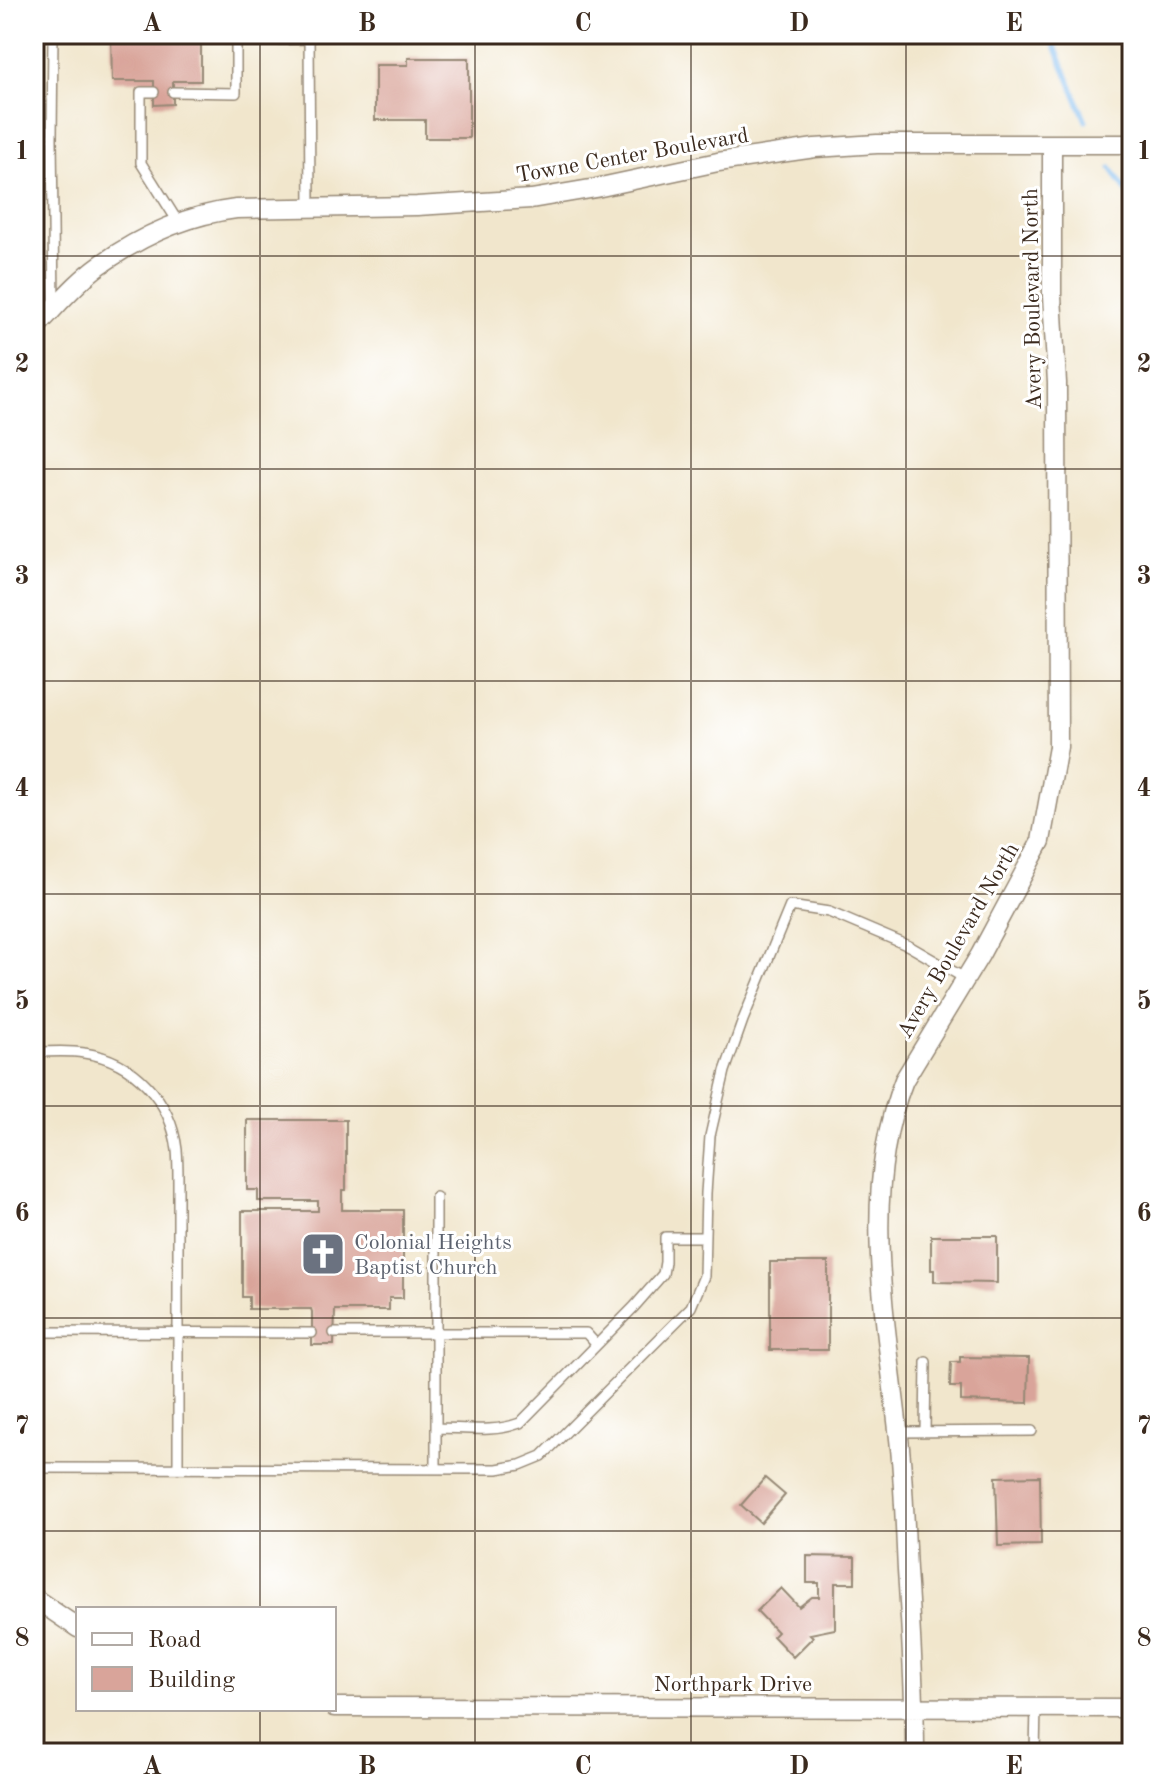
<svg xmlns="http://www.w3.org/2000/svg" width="1166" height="1787" font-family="'Old Standard TT',serif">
	<rect width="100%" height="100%" fill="#fff"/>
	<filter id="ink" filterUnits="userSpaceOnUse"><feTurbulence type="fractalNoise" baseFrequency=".0125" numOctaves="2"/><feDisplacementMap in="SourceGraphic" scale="16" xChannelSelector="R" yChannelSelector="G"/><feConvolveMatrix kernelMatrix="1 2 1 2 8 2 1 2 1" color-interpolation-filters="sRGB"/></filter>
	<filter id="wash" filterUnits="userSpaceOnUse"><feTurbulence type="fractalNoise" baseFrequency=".006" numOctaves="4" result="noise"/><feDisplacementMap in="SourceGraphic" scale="32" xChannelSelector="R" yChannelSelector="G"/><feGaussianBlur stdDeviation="1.8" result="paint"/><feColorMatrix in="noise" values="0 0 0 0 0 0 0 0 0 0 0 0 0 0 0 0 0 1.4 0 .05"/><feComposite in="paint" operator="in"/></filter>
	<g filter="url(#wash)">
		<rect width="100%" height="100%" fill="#f1e6cc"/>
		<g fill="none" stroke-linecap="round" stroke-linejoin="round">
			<path stroke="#7bbaef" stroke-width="5" d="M1050,34l36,87
				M1111,168l21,32"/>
		</g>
		<g id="blocks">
			<path fill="#d9a49a" d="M111,34h90v47h-28v23l-19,1v-24h-42z
				M408,58h61v80h-44v-18h-50v-55h33z
				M247,1120h99v70h-4v20h61v88h-14v12h-54l-1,35h-22v-33l-1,-3h-62v-12h-7v-86h76v-10h-60v-11h-11z
				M931,1236h66v47l-63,-1v-12h-3z
				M770,1262h58v88h-58z
				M960,1357l69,1 -1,45 -67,-2v-14h-11l1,-25h9z
				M1040,1476l1,69 -43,1 -2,-69z
				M765,1478l20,17 -24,28 -20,-18z
				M807,1556l48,1v26h-20v46l-25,5 3,3 -20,20 -20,-21 4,-4 -20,-21 24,-23 18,19 13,-10h7v-14h-12z"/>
		</g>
	</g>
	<g filter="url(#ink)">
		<use href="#blocks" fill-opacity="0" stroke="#968875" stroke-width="2"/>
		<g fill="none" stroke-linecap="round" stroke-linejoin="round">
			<g stroke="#968875" stroke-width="12">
				<path id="service" d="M53,34l-1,104 2,168
					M309,34l1,175
					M154,92h-13v71l37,59
					M173,92l63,1v-53l73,-1
					M34,1052c16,0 34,-2 50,1 50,7 87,47 93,97 1,10 1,21 1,32v287
					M436,1197v272
					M34,1332l278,1
					M334,1333h252l10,11
					M437,1428c27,0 57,5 83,-5l114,-116 29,-33 2,-12v-25h39
					M898,1432l134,-1
					M925,1432l1,-70
					M34,1468l463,1 23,-4 22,-9 149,-149 13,-31 2,-83 4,-57 15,-65 18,-51 47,-114 39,6 80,34 57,33
					M1035,1753l1,-46"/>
			</g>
			<g stroke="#968875" stroke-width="21">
				<path id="minor" d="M34,329c21,-21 42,-47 66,-64 41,-29 87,-50 136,-56l181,-3 114,-7 65,-11 122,-26 97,-14 62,-4h255
					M34,1598l44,30
					M334,1707l798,1
					M915,1753c0,-61 -4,-122 -8,-183 -2,-40 -3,-81 -7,-122 -12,-119 -42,-253 4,-368l76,-125 61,-114 17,-94 -1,-364 -5,-87v-152"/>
			</g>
			<use href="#service" stroke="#fff" stroke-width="9"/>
			<use href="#minor" stroke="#fff" stroke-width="18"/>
		</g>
	</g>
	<path fill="none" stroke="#3b2a1e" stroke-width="2" stroke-opacity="0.55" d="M260,34v1575M475,34v1719M691,34v1719M906,34v1719M34,256h1098M34,469h1098M34,681h1098M34,894h1098M34,1106h1098M34,1318h1098M34,1531h1098M260,1709v44"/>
	<defs>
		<g id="church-square" transform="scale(2.3)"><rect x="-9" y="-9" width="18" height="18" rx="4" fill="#6b7280" stroke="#fff"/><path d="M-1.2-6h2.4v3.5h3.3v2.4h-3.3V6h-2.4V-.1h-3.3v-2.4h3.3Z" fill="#fff"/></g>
	</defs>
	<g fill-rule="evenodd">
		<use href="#church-square" x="323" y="1254"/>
	</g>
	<g text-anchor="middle" stroke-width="6" stroke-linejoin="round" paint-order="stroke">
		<g font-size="22" fill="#3b2a1e" stroke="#fff">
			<text transform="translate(632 154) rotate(-10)" y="8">Towne Center Boulevard</text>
			<text transform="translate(1031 299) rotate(-91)" y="8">Avery Boulevard North</text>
			<text transform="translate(957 940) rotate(-60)" y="8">Avery Boulevard North</text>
			<text x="733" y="1691">Northpark Drive</text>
		</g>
		<g font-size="22" fill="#5b616d" stroke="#fff" text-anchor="start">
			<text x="354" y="1249">Colonial Heights<tspan x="354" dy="25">Baptist Church</tspan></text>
		</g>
	</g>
	<rect width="1166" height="1787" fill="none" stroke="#fff" stroke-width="88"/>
	<rect x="76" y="1607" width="260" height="104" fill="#ffffff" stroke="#b1aaa5" stroke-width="2"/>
	<rect x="92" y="1633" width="40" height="12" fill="#ffffff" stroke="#b1aaa5" stroke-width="2"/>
	<text x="148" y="1647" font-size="24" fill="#3b2a1e">Road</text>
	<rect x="92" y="1667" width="40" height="24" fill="#d9a49a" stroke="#b1aaa5" stroke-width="2"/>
	<text x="148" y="1687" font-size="24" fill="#3b2a1e">Building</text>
	<rect x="44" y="44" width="1078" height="1699" fill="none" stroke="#3b2a1e" stroke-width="3"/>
	<g font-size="26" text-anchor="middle" font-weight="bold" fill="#3b2a1e">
		<text x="152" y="31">A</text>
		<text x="367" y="31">B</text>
		<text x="583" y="31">C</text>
		<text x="799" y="31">D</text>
		<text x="1014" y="31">E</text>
		<text x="22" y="159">1</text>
		<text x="1144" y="159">1</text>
		<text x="22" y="372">2</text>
		<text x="1144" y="372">2</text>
		<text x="22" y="584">3</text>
		<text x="1144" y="584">3</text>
		<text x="22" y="796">4</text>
		<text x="1144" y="796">4</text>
		<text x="22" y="1009">5</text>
		<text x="1144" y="1009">5</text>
		<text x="22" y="1221">6</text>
		<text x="1144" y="1221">6</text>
		<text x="22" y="1434">7</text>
		<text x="1144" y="1434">7</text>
		<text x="22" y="1646">8</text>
		<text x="1144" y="1646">8</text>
		<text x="152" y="1774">A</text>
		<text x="367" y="1774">B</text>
		<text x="583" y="1774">C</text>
		<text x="799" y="1774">D</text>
		<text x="1014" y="1774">E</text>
	</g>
</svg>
